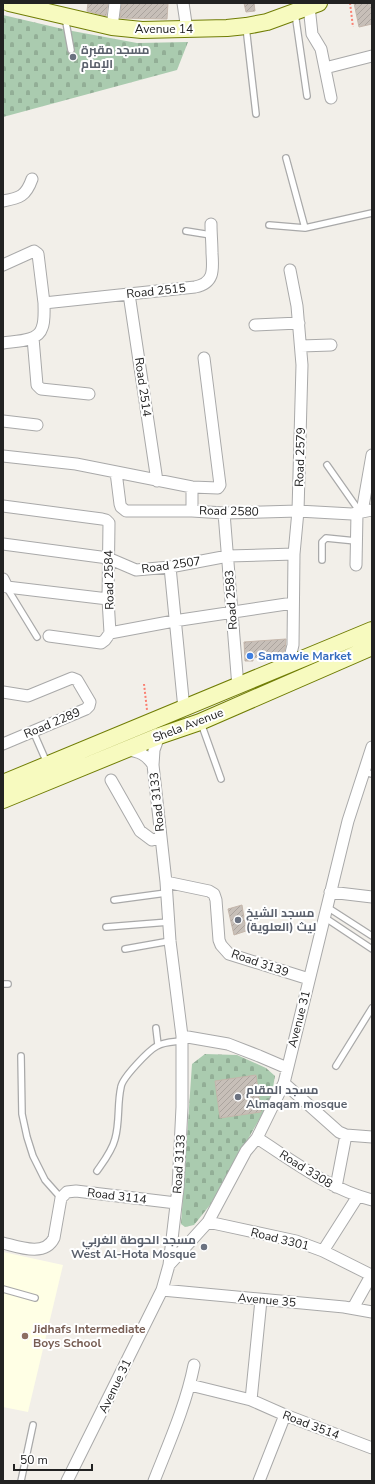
<svg xmlns="http://www.w3.org/2000/svg" width="375" height="1484" font-family="'Nunito Sans',Cairo,sans-serif">
	<defs>
		<pattern id="cemetery-stones" width="16" height="16" patternUnits="userSpaceOnUse"><rect width="16" height="16" fill="#aacbaf"/><path d="M2 7V4a2 2 0 0 1 4 0v3zM10 15v-3a2 2 0 0 1 4 0v3z" fill="#92ae96"/></pattern>
		<pattern id="building-hatch" width="6" height="6" patternUnits="userSpaceOnUse"><rect width="6" height="6" fill="#c7bfb8"/><path d="M-1 1l2-2M0 6l6-6M5 7l2-2" fill="none" stroke="#aba49e"/></pattern>
	</defs>
	<rect width="100%" height="100%" fill="#f2efe9"/>
	<path fill="#ffffe5" d="M3,1252l60,13 -35,147 -25,-5z"/>
	<path fill="url(#cemetery-stones)" d="M3,15l64,15 70,13 51,-1 -11,28 -174,47z
		M205,1054l32,1 29,13 9,8 -4,23 -61,106 -16,20 -9,2 -4,-3 11,-160z"/>
	<path fill="url(#building-hatch)" stroke="#c4b6ab" d="M88,3h20l-2,13 -19,-5z
		M122,3h46l-1,16 -47,-1z
		M244,3h10l1,8 -9,1z
		M354,3h18v21l-13,3z
		M286,639l-1,11 -3,4 -23,1 1,2 -7,1v3h-8l-1,-19z
		M242,905l4,26 -12,4 -6,-26z
		M256,1075l5,37 -41,6 -5,-37z"/>
	<g fill="none" stroke-linecap="round" stroke-linejoin="round">
		<g stroke="#a9a9a9" stroke-width="8">
			<path id="lane" d="M295,13l12,83
				M65,17l6,33
				M246,27l10,87
				M286,158l19,70
				M269,225l36,3 67,-15
				M186,231l25,4
				M327,465l33,47
				M322,560v-18l4,-4 30,3
				M7,588l30,49
				M201,723l20,56
				M33,731l14,32
				M364,772l8,2
				M114,900l52,-7
				M327,907l45,29
				M324,917l48,32
				M106,927l63,-5
				M125,949l45,-8
				M3,984h5
				M156,1028l2,17
				M21,1056l1,58 5,23 6,19 12,24 16,18
				M336,1066l36,-58
				M97,1171c7,-10 15,-20 18,-32 5,-17 2,-35 6,-52 1,-9 28,-37 36,-41 7,-4 17,-4 24,-5
				M3,1289l32,9
				M21,1481l12,-56"/>
		</g>
		<g stroke="#a9a9a9" stroke-width="13">
			<path id="street" d="M183,3l4,27
				M309,6l3,28 9,15 10,49
				M112,27l3,-24
				M325,68l47,-12
				M3,201c17,-3 23,-5 29,-22
				M3,265l31,-14 4,3 6,49
				M129,294l28,187
				M255,325l44,-2
				M33,338l4,47 4,4 48,5
				M3,343c12,-2 35,-1 39,-15 3,-7 2,-17 2,-25l151,-16c20,-4 18,-18 17,-34 0,-10 -1,-19 -1,-29
				M301,346l30,-1
				M3,421l34,4
				M3,456l73,8 116,23 26,1 2,-3 -16,-127
				M116,472l4,32 1,3 5,4h66l32,2 74,-2 54,3 20,-4
				M3,506l99,13 4,1 3,3 -1,76 2,34 -5,7 -4,3 -52,-7
				M192,511v-24
				M362,512l10,-57
				M224,513l14,174
				M3,544l105,14 28,12 34,-3 58,-11 66,-2
				M356,565l1,-52
				M170,567l14,142
				M3,579l4,8 101,12
				M110,633l64,-12 119,-18
				M282,667l8,-10 3,-12 1,-91 4,-43 4,-146 -5,-59 -7,-36
				M3,692l25,4 44,-18 5,2 13,22 -1,4 -3,3 -83,35
				M127,750c12,1 20,5 26,15
				M111,780l29,51 12,9 9,-2
				M166,882l43,9 5,3 2,6 3,40 2,5 8,9 80,25
				M330,892l42,5
				M182,1036l46,8 31,12 28,12
				M284,1083l55,49 7,3 26,2
				M257,1138c36,23 72,51 115,62
				M336,1187l10,-52
				M208,1222l88,19 27,10 48,24
				M3,1243c16,4 42,14 51,-5l7,-40 6,-6 9,-1 100,12
				M323,1251l35,-55
				M169,1265l39,-43 38,-71 11,-13 27,-55 64,-262 24,-74
				M162,1290l182,17 28,5
				M353,1308l19,-34
				M190,1385l61,15 34,15 87,33
				M251,1400l10,-100
				M67,1481l95,-191 7,-25 9,-77 4,-81v-71l-12,-95 -4,-59 -13,-117 1,-15 5,-14
				M154,1481c15,-38 32,-76 40,-116
				M259,1481l26,-66"/>
		</g>
		<g stroke="#707d05" stroke-width="18">
			<path id="secondary" d="M9,3l103,24 30,3 85,-2 19,-2 21,-4 52,-19
				M3,783l369,-153
				M3,800l156,-64 41,-14 172,-75"/>
		</g>
		<path stroke="#fa8072" stroke-width="2" stroke-dasharray="2 2" stroke-linecap="butt" d="M350,3l3,24
			M144,684l3,26"/>
		<use href="#lane" stroke="#fff" stroke-width="5.5"/>
		<use href="#street" stroke="#fff" stroke-width="11"/>
		<use href="#secondary" stroke="#f7fabf" stroke-width="16"/>
	</g>
	<g fill="#6b7280" stroke="#fff" stroke-width="1.5">
		<circle cx="73" cy="57" r="4"/>
		<circle cx="238" cy="920" r="4"/>
		<circle cx="238" cy="1097" r="4"/>
		<circle cx="204" cy="1247" r="4"/>
	</g>
	<circle fill="#3f7fe0" stroke="#fff" stroke-width="1.5" cx="250" cy="656" r="4"/>
	<circle fill="#8d6e63" stroke="#fff" stroke-width="1.5" cx="25" cy="1336" r="4"/>
	<g text-anchor="middle" stroke-width="4" stroke-linejoin="round" paint-order="stroke">
		<g font-size="12" fill="#222" stroke="#fff">
			<text x="164" y="33">Avenue 14</text>
			<text transform="translate(156 291) rotate(-6)" y="4">Road 2515</text>
			<text transform="translate(143 387) rotate(82)" y="4">Road 2514</text>
			<text transform="translate(300 457) rotate(-88)" y="4">Road 2579</text>
			<text transform="translate(229 511) rotate(1)" y="4">Road 2580</text>
			<text transform="translate(171 565) rotate(-8)" y="4">Road 2507</text>
			<text transform="translate(109 580) rotate(-91)" y="4">Road 2584</text>
			<text transform="translate(231 600) rotate(-94)" y="4">Road 2583</text>
			<text transform="translate(52 723) rotate(-23)" y="4">Road 2289</text>
			<text transform="translate(188 725) rotate(-21)" y="4">Shela Avenue</text>
			<text transform="translate(157 802) rotate(-96)" y="4">Road 3133</text>
			<text transform="translate(260 963) rotate(19)" y="4">Road 3139</text>
			<text transform="translate(299 1019) rotate(-76)" y="4">Avenue 31</text>
			<text transform="translate(179 1164) rotate(-86)" y="4">Road 3133</text>
			<text transform="translate(306 1169) rotate(32)" y="4">Road 3308</text>
			<text transform="translate(117 1196) rotate(7)" y="4">Road 3114</text>
			<text transform="translate(280 1239) rotate(14)" y="4">Road 3301</text>
			<text transform="translate(267 1300) rotate(5)" y="4">Avenue 35</text>
			<text transform="translate(115 1386) rotate(-64)" y="4">Avenue 31</text>
			<text transform="translate(311 1425) rotate(21)" y="4">Road 3514</text>
		</g>
		<g font-size="12" font-weight="bold" fill="#5b616d" stroke="#fff" text-anchor="start">
			<text x="81" y="54">مسجد مقبرة<tspan x="81" dy="14">الإمام</tspan></text>
			<text x="246" y="917">مسجد الشيخ<tspan x="246" dy="14">ليث (العلوية)</tspan></text>
			<text x="246" y="1094">مسجد المقام<tspan x="246" dy="14">Almaqam mosque</tspan></text>
			<text x="196" y="1244" text-anchor="end">مسجد الحوطة الغربي<tspan x="196" dy="14">West Al-Hota Mosque</tspan></text>
		</g>
		<g font-size="12" font-weight="bold" fill="#366cbe" stroke="#fff" text-anchor="start">
			<text x="258" y="660">Samawie Market</text>
		</g>
		<g font-size="12" font-weight="bold" fill="#785e54" stroke="#fff" text-anchor="start">
			<text x="33" y="1333">Jidhafs Intermediate<tspan x="33" dy="14">Boys School</tspan></text>
		</g>
	</g>
	<rect width="375" height="1484" fill="none" stroke="#222222" stroke-width="8"/>
	<path d="M14 1464v6h78v-6" fill="none" stroke="#222222" stroke-width="2"/>
	<text x="20" y="1464" font-size="12" fill="#222222" stroke="#ffffff" stroke-width="3" paint-order="stroke">50 m</text>
</svg>
